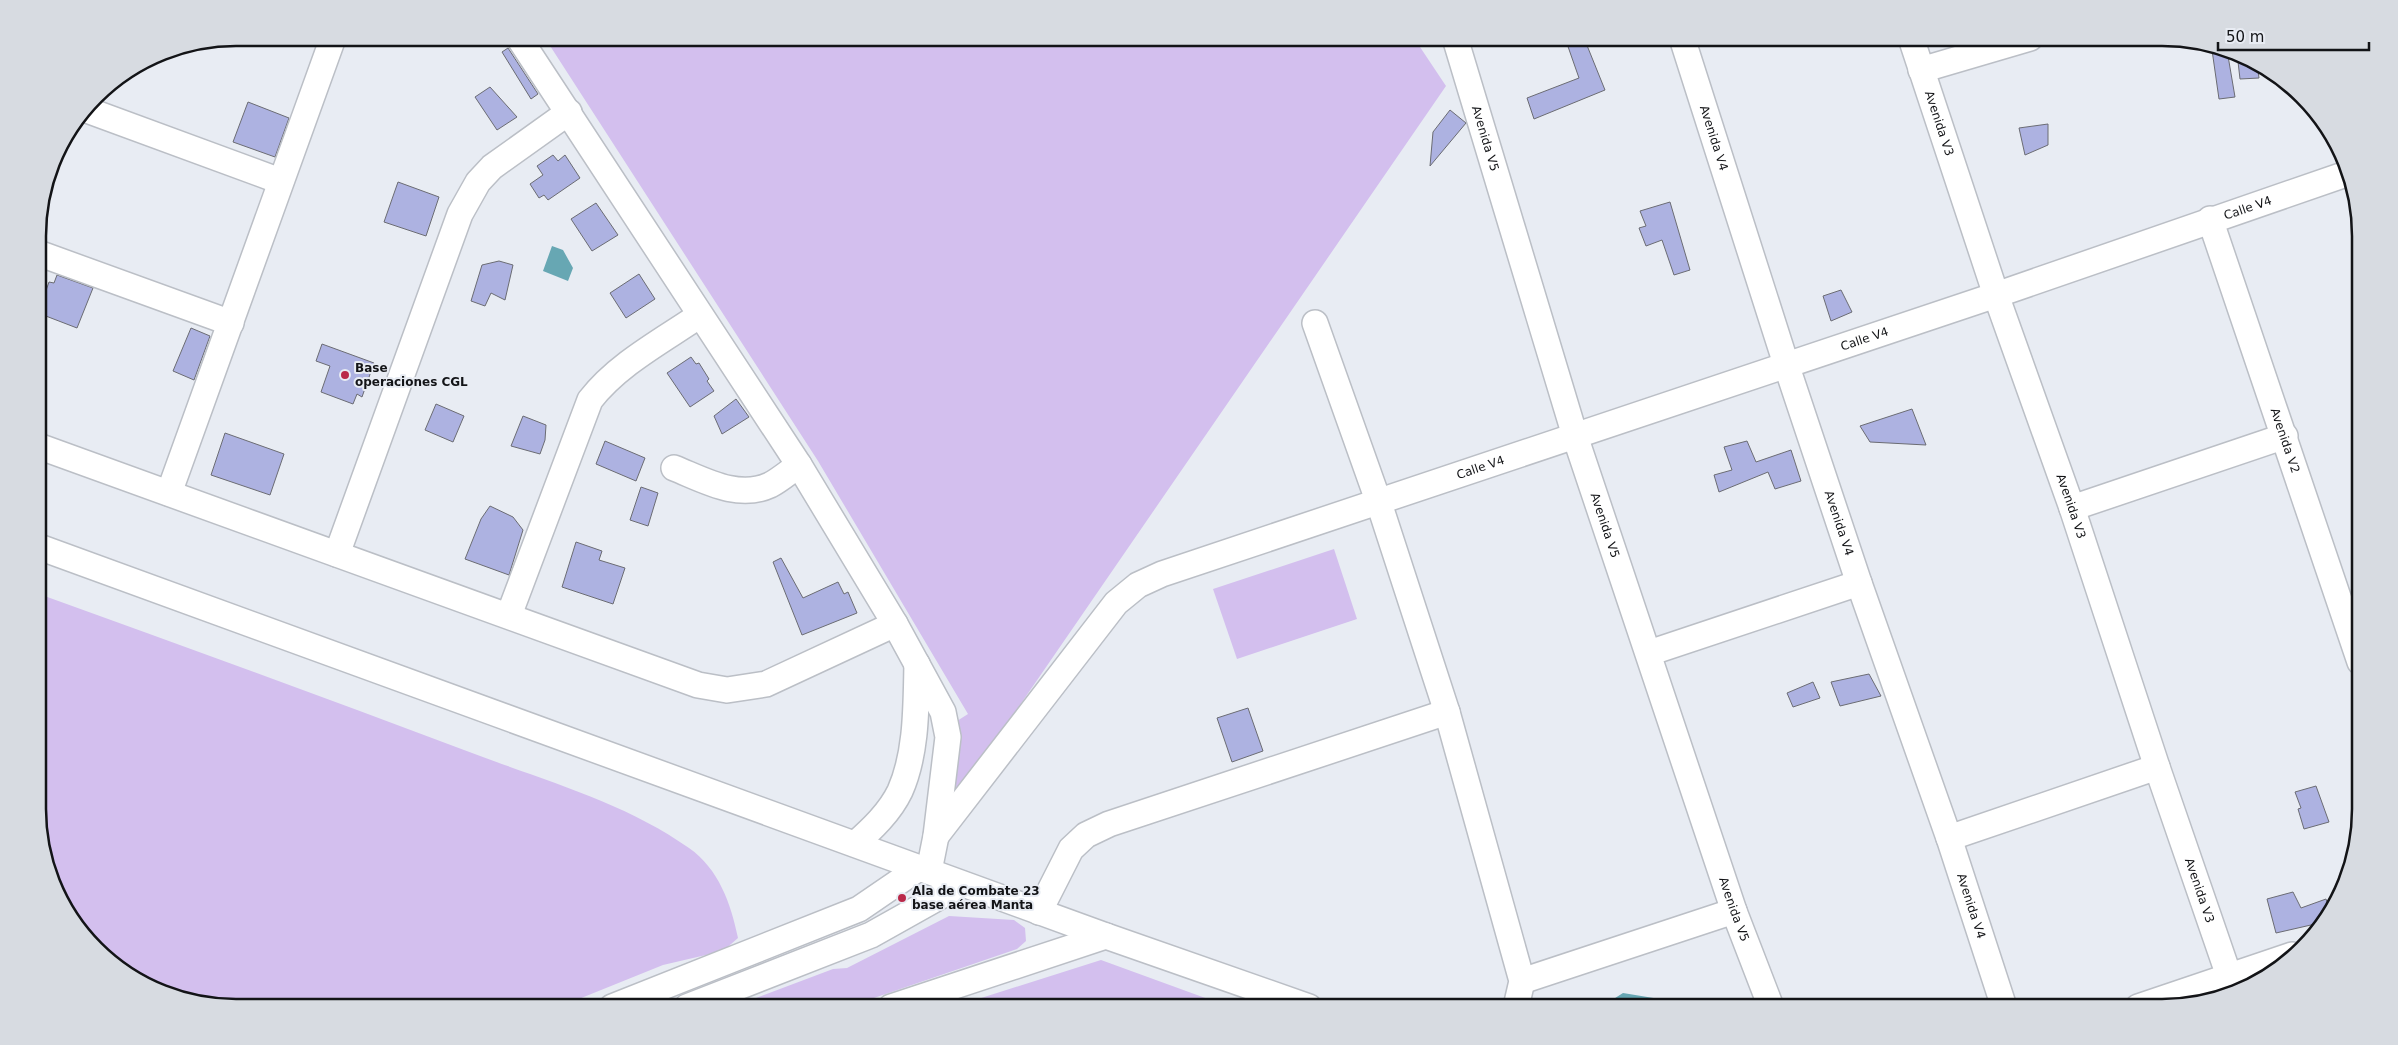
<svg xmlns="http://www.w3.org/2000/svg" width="2398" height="1045" font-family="'DejaVu Sans',sans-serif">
	<rect width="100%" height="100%" fill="#e8ecf3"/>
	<path fill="#d3bfee" d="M545,38h869l32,48 -455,661 -41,51 7,-77 11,-7 -150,-253z
		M1334,549l23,70 -120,40 -24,-70z
		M39,594c142,51 284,103 425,156 75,29 159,51 225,98 30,21 42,56 49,90l-15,13 -60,14 -104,42h-322l-76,-15 -45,-26 -37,-36 -26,-45 -14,-50z
		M949,916l65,4 11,8 1,13 -9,8 -146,50 -8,8h-131l101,-38 14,-1z
		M1101,960l129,47h-277z"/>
	<path fill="#67a7b3" d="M552,246l11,4 10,18 -5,13 -25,-10z
		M1623,993l73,12 4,2h-99z"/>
	<path fill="#adb2e1" stroke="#6b6c73" d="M1565,38h19l21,52 -71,29 -7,-21 52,-20z
		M508,48l30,46 -7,5 -29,-47z
		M2218,49l9,1 8,47 -16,2 -7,-49z
		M2237,53l20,11 2,14 -19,1z
		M490,87l27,30 -20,13 -22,-33z
		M248,102l41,16 -14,39 -42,-15z
		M1450,110l16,13 -36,43 3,-34z
		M2048,124v21l-23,10 -6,-27z
		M553,155l5,6 7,-6 15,23 -32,22 -4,-5 -5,3 -9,-14 13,-9 -6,-9z
		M398,182l41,15 -13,39 -42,-14z
		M1670,202l20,68 -16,5 -12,-35 -16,6 -7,-18 7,-2 -6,-15z
		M596,203l22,32 -26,16 -21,-32z
		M499,261l14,4 -8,35 -14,-7 -6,13 -14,-5 11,-36z
		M639,274l16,25 -29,19 -16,-25z
		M57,275l36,13 -16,40 -39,-15 11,-31 5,1z
		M1841,290l11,22 -21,9 -8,-25z
		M191,328l19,8 -16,44 -21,-9z
		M322,344l52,19 -12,34 -5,-3 -4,10 -32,-12 9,-26 -14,-5z
		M691,357l5,7 3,-1 10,16 -2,2 7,10 -24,16 -23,-34z
		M736,399l13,18 -27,17 -8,-18z
		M436,404l28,12 -11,26 -28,-12z
		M1912,409l14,36 -56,-3 -10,-16z
		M523,416l23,9 -1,15 -5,14 -29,-8z
		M225,433l59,21 -14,41 -59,-20z
		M605,441l40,17 -9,23 -40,-17z
		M1747,441l9,21 35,-12 10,31 -26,8 -7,-17 -49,20 -5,-17 18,-5 -8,-23z
		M641,487l17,6 -10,33 -18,-6z
		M490,506l23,11 10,13 -14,45 -44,-16 16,-40z
		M576,542l26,9 -3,9 26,8 -12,36 -51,-17z
		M781,558l22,40 35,-16 6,12 4,-2 9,21 -55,22 -29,-73z
		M1869,674l12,22 -41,10 -9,-24z
		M1813,682l7,16 -27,9 -6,-14z
		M1248,708l15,43 -31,11 -15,-44z
		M2316,786l13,36 -25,7 -6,-20 3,-1 -6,-16z
		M2293,892l8,16 25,-9 4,12 -6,11 -48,11 -9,-34z"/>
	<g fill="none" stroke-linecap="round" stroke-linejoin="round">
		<g stroke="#bbbfc6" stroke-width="28">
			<g id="minor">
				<path d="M519,38l280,427 96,159 48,88 5,25 -12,99 -7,35"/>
				<path id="s1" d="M1455,38l120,398 159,475 37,96"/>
				<path id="s2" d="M1682,38l104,326 73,219 90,255 55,169"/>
				<path id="s3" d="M1911,38l85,257 76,213 85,259 72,209"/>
				<path d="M1921,70l109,-32"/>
				<path d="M87,110l193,71"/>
				<path id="s4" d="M2210,219l150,443"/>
				<path d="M38,253l193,70"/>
				<path d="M1315,323l64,180 68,209 75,269 -6,26"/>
				<path d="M38,446l660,239 29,5 39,-6 129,-60"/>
				<path d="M674,468c30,12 64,32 96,17 10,-5 20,-14 29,-20"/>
				<path d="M169,493l164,-455"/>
				<path d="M2072,508l213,-72"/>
				<path d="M39,547l1067,389 203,71"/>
				<path d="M337,554l123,-340 18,-32 14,-15 77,-55"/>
				<path d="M509,615l81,-215c28,-36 72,-59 110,-85"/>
				<path d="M1649,653l210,-70"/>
				<path id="s5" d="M936,836l180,-233 22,-18 24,-11 834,-279 353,-122"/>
				<path d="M1949,838l208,-71"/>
				<path d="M855,844c17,-15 35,-32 45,-53 17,-38 16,-86 17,-127"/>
				<path d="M1039,912l32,-63 15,-14 23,-11 338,-112"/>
				<path d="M1522,981l212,-70"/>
				<path d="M612,1007l247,-98 60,-41"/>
				<path d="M687,1007l184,-72 91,-51"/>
				<path d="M891,1007l215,-71"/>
				<path d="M2138,1007l154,-52"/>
			</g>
		</g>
		<use href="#minor" stroke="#fff" stroke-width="25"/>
	</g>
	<g fill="#ba2949" stroke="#e8ecf3" stroke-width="2">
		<circle cx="345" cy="375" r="5"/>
		<circle cx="902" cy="898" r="5"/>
	</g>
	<g text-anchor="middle" stroke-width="4" stroke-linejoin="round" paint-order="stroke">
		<g font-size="12" fill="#131417" stroke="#e8ecf3">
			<text dy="4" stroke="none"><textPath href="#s3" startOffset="90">Avenida V3</textPath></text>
			<text dy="4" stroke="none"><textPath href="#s1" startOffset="105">Avenida V5</textPath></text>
			<text dy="4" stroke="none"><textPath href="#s2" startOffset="105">Avenida V4</textPath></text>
			<text dy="4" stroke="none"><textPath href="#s5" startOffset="1495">Calle V4</textPath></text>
			<text dy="4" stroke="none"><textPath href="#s5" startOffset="1090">Calle V4</textPath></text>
			<text dy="4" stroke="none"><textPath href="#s4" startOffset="234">Avenida V2</textPath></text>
			<text dy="4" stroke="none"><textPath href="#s5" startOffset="685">Calle V4</textPath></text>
			<text dy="4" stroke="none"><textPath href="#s3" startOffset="495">Avenida V3</textPath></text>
			<text dy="4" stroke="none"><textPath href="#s2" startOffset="510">Avenida V4</textPath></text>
			<text dy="4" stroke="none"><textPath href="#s1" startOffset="510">Avenida V5</textPath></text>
			<text dy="4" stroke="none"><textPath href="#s3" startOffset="900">Avenida V3</textPath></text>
			<text dy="4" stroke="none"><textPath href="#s2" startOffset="915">Avenida V4</textPath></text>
			<text dy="4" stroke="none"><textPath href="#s1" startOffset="915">Avenida V5</textPath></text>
		</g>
		<g font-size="12" font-weight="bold" fill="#131417" stroke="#e8ecf3" text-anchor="start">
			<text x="355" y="372">Base<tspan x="355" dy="14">operaciones CGL</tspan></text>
			<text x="912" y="895">Ala de Combate 23<tspan x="912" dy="14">base aérea Manta</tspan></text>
		</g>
	</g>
	<path d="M0 0H2398V1045H0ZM236 46H2162A190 190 0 0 1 2352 236V809A190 190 0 0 1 2162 999H236A190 190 0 0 1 46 809V236A190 190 0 0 1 236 46Z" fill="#d7dbe1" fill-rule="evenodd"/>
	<path fill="none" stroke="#131417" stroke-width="2.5" d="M236 46H2162A190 190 0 0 1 2352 236V809A190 190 0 0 1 2162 999H236A190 190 0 0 1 46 809V236A190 190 0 0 1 236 46Z"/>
	<path d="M2218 42v8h151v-8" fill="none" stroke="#131417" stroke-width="2.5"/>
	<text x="2226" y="42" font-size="15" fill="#131417" stroke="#e8ecf3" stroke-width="4" paint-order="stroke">50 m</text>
</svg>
